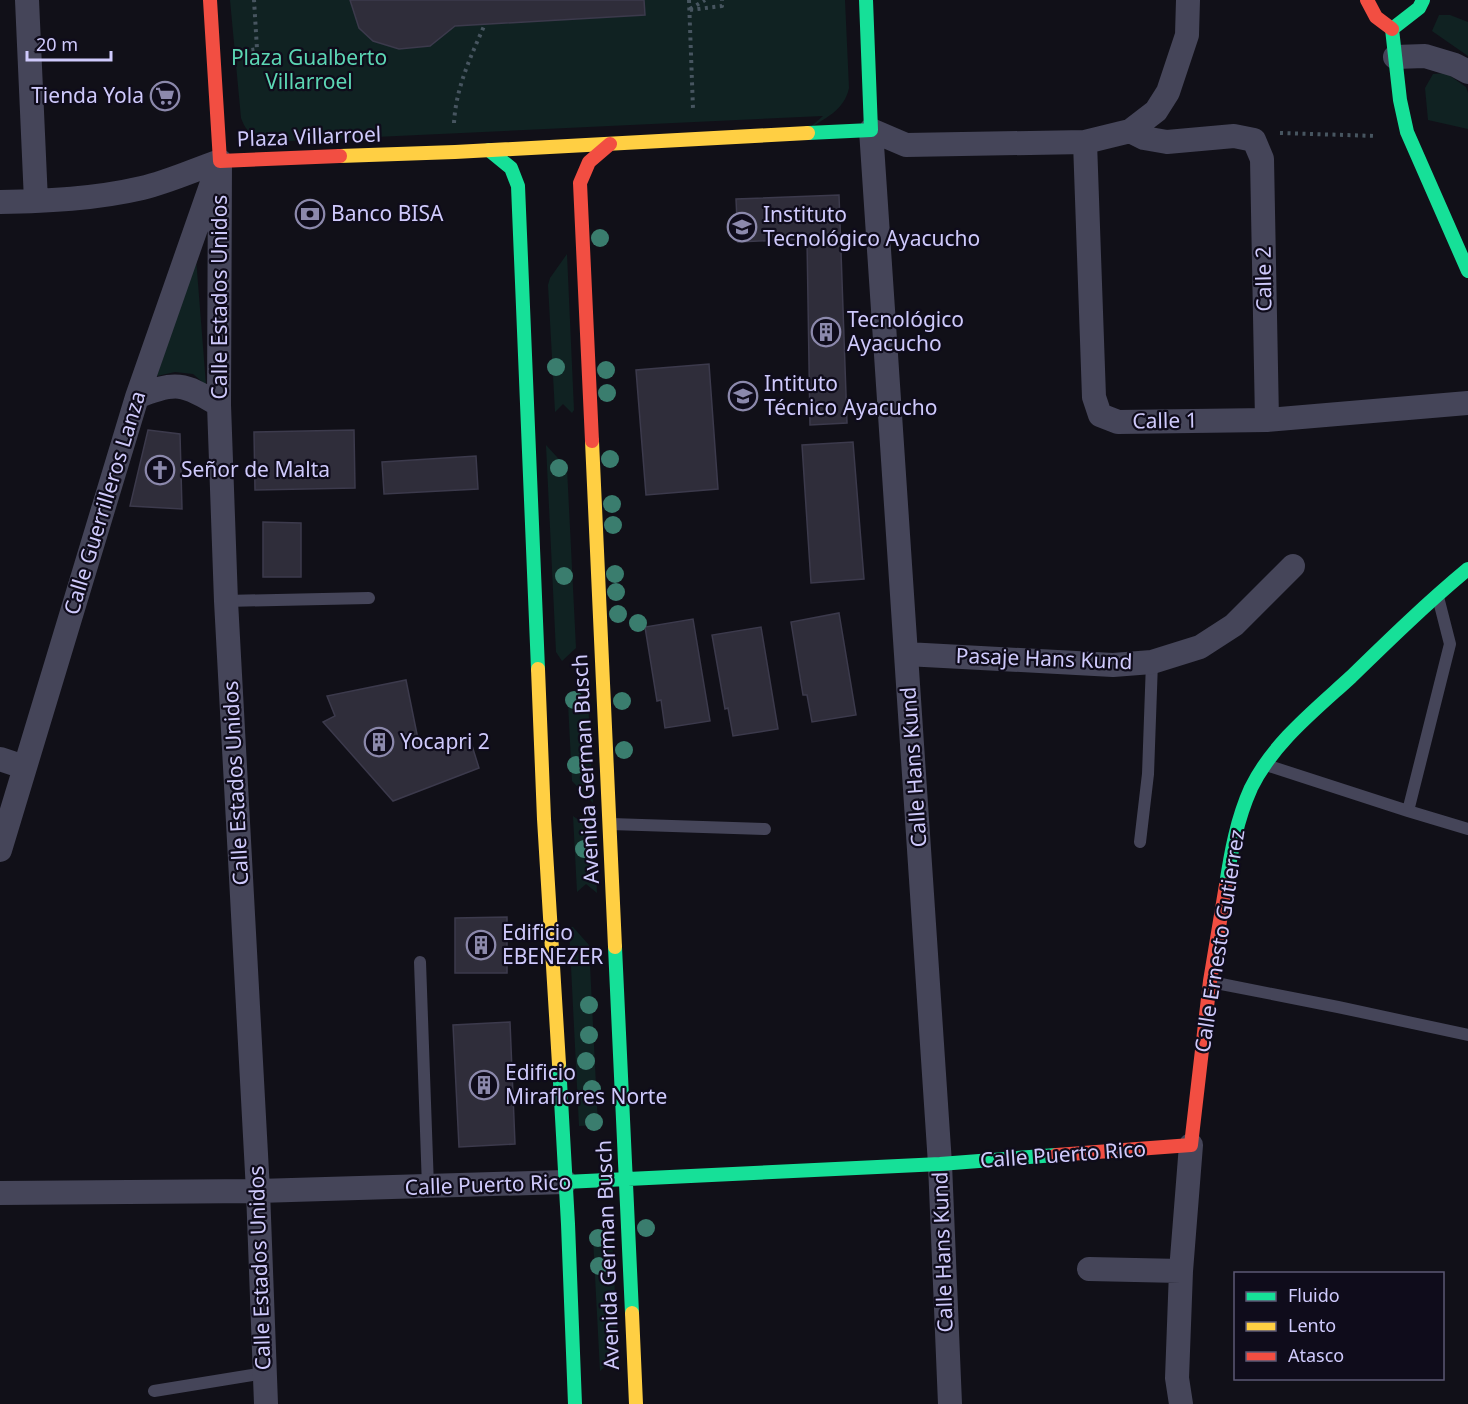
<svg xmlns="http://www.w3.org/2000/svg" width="1468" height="1404" font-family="'Noto Sans',sans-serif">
	<rect width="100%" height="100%" fill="#111018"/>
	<path fill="#102222" d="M230,0h615l4,88c-5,23 -24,30 -42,42l16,-14 -555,26c-14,-4 -22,-10 -27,-24z
		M1439,15h11l18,7v34l-36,-25z
		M1446,73l20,14 2,6v36l-40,-9 -3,-32 8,-14z
		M567,254l7,156 -2,3 -9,-9 -8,8 -7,-127 2,-7z
		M196,258l10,127 -13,-11 -18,-2 -18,4z
		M546,445l21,23 9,180 -14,13 -6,-9z
		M580,690l8,9 5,104 -21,-22 -4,-78z
		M593,805l4,88 -11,-9 -9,8 -4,-76 7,5z
		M569,927h4l16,18 9,180 -19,1z
		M598,1233l4,2 2,3 8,-1 7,134 -10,-8 -9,8 -7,-133 1,-3z"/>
	<path fill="#2f2d3a" stroke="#3c3a4c" stroke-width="1.5" d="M350,0h294l1,15 -190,11 -25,20 -31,3 -26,-8 -14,-13z
		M839,195l8,228 -37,2 -3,-186 -69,3 -2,-43z
		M709,364l9,125 -72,6 -10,-125z
		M148,430l32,4 2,75 -52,-3z
		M354,430l1,58 -100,2 -1,-58z
		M853,442l11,137 -53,4 -9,-138z
		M476,456l2,33 -94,5 -2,-32z
		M263,522l38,1v54h-38z
		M839,613l17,102 -44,7 -5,-27h-4l-12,-73z
		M693,619l17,102 -45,7 -4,-28 -4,1 -12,-74z
		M761,627l17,102 -45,7 -5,-28 -3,1 -13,-74z
		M406,680l14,69 49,-13 10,32 -86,33 -70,-79 12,-6 -8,-20z
		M507,917v56h-52v-55z
		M510,1022l5,122 -56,3 -6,-122z"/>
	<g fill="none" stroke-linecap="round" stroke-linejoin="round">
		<path stroke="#475560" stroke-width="4" stroke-dasharray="3 4.5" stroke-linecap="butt" d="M689,0l4,109
			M690,9l15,-9
			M690,10l32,-4v-6
			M244,51l13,-2 -3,-49
			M454,123c2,-36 17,-67 31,-99
			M1280,133l97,3"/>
		<path stroke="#454559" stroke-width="12" d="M226,601l143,-3
			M1266,765l142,46 60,18
			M1408,811l42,-167 -12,-47
			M611,824l154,5
			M1140,842l8,-68 4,-112
			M420,962l8,225
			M1211,982l127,25 130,28
			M154,1391l110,-18"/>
		<path stroke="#454559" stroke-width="24" d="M27,0l9,201
			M1395,57l30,-1 30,9 13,7
			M1130,131l14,7 23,4 67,-6 20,4 8,19 5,261
			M1085,142l9,255 6,18 18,7 149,-2 201,-17
			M220,161l-1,244 7,196 32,590 8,213
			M0,202c48,-1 95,-3 142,-14 26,-6 52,-18 78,-27
			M137,397c38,-16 47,-14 82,8
			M906,654l207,11 39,-3 48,-15 34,-22 59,-59
			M0,759l24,8
			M0,850l137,-453 77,-220
			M0,1193l258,-2 307,-9
			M1089,1269l92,2
			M950,1404l-10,-240 -69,-1034 35,15 179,-3 45,-11 26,-20 12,-19 19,-57 1,-35
			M1181,1404l-4,-26 4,-107 10,-126"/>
		<path stroke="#16e098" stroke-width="14" d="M1392,29l8,71 7,32 61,139
			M1392,29l27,-21 4,-8
			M808,133l63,-3 -5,-130
			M489,150l22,18 7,18 20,483
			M1226,885c5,-33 11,-66 25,-97 22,-45 64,-78 100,-111 38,-37 76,-74 117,-108
			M615,947l17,366
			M559,1064l9,160 7,180
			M565,1182l375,-18 116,-9"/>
		<path stroke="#ffcf43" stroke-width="14" d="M340,156l115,-4 353,-19
			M592,441l23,506
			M538,669l6,150 15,245
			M632,1313l4,91"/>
		<path stroke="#f24e42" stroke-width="14" d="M210,0l10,161 120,-5
			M1367,0l9,17 16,12
			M592,441l-12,-258 9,-21 21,-18
			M1056,1155l135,-10 19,-164 16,-96"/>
	</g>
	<g fill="#3a7d6e">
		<circle cx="600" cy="238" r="9"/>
		<circle cx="556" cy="367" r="9"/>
		<circle cx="606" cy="370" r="9"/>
		<circle cx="607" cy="393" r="9"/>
		<circle cx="610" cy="459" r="9"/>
		<circle cx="559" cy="468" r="9"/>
		<circle cx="612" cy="504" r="9"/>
		<circle cx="613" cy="525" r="9"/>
		<circle cx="615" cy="574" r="9"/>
		<circle cx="564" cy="576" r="9"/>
		<circle cx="616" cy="592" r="9"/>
		<circle cx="618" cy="614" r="9"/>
		<circle cx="638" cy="623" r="9"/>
		<circle cx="574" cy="700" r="9"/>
		<circle cx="622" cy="701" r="9"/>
		<circle cx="624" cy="750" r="9"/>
		<circle cx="576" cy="765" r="9"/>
		<circle cx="584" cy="849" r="9"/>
		<circle cx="589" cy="1005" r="9"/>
		<circle cx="589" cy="1035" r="9"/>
		<circle cx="586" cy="1061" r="9"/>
		<circle cx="592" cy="1089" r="9"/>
		<circle cx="594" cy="1122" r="9"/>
		<circle cx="646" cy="1228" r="9"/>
		<circle cx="598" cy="1238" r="9"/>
		<circle cx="599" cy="1266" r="9"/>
	</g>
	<defs>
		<g id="supermarket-ring" transform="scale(1.5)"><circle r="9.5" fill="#0f0c1b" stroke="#8c89ac" stroke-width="1.5"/><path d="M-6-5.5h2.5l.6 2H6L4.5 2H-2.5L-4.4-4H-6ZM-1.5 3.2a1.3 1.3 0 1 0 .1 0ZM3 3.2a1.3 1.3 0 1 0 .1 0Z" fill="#8c89ac"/></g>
		<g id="bank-ring" transform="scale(1.5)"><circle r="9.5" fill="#0f0c1b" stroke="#8c89ac" stroke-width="1.5"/><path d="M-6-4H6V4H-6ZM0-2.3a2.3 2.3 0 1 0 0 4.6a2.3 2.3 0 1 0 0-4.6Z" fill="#8c89ac"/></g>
		<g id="university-ring" transform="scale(1.5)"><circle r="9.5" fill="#0f0c1b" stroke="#8c89ac" stroke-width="1.5"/><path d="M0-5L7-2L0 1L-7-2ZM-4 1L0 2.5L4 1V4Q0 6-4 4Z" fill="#8c89ac"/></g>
		<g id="building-ring" transform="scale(1.5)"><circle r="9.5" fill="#0f0c1b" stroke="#8c89ac" stroke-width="1.5"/><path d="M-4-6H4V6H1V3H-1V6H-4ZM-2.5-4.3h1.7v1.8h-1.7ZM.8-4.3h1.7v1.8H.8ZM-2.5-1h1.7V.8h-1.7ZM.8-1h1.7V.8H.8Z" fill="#8c89ac"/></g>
		<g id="church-ring" transform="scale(1.5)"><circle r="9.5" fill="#0f0c1b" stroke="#8c89ac" stroke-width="1.5"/><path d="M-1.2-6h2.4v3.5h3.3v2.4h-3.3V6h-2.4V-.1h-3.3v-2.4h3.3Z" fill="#8c89ac"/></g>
	</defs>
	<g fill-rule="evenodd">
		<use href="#supermarket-ring" x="165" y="96"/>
		<use href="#bank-ring" x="310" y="214"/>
		<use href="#university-ring" x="742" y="227"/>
		<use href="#building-ring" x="826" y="332"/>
		<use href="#university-ring" x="743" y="396"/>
		<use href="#church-ring" x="160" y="470"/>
		<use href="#building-ring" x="379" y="742"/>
		<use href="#building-ring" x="481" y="945"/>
		<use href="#building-ring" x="484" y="1085"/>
	</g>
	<g text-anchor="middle" stroke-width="4.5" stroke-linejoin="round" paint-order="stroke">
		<g font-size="21" fill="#5cd6b4" stroke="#0f0c1b">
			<text x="309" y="65">Plaza Gualberto<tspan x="309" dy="24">Villarroel</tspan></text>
		</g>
		<g font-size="21" fill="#cfcafc" stroke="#0f0c1b" text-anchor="start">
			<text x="144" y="103" text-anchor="end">Tienda Yola</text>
			<text x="331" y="221">Banco BISA</text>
			<text x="763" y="222">Instituto<tspan x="763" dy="24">Tecnológico Ayacucho</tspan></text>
			<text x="847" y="327">Tecnológico<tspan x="847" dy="24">Ayacucho</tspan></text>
			<text x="764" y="391">Intituto<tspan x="764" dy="24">Técnico Ayacucho</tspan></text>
			<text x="181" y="477">Señor de Malta</text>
			<text x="400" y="749">Yocapri 2</text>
			<text x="502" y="940">Edificio<tspan x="502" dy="24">EBENEZER</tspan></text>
			<text x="505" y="1080">Edificio<tspan x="505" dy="24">Miraflores Norte</tspan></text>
		</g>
		<g font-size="21" fill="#cfcafc" stroke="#0f0c1b">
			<text transform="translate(309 137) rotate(-2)" y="7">Plaza Villarroel</text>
			<text transform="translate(1264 279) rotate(-91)" y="7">Calle 2</text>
			<text transform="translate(220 297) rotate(-90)" y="7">Calle Estados Unidos</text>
			<text transform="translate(1165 421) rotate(-1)" y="7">Calle 1</text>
			<text transform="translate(105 503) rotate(-73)" y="7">Calle Guerrilleros Lanza</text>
			<text transform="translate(1044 659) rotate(2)" y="7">Pasaje Hans Kund</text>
			<text transform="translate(914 767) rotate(-94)" y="7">Calle Hans Kund</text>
			<text transform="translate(586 769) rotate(-93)" y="7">Avenida German Busch</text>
			<text transform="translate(236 783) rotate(-93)" y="7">Calle Estados Unidos</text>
			<text transform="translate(1220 941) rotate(-81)" y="7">Calle Ernesto Gutierrez</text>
			<text transform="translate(1063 1155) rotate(-4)" y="7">Calle Puerto Rico</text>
			<text transform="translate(488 1185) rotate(-2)" y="7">Calle Puerto Rico</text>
			<text transform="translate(943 1252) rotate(-92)" y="7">Calle Hans Kund</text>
			<text transform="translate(608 1255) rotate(-92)" y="7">Avenida German Busch</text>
			<text transform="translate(260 1268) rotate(-92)" y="7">Calle Estados Unidos</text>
		</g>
	</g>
	<rect x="1234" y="1272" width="210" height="108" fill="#0f0c1b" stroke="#5c5875" stroke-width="1.5"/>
	<rect x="1246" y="1292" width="30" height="9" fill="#16e098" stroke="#5c5875" stroke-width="1.5"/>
	<text x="1288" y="1302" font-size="18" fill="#cfcafc">Fluido</text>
	<rect x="1246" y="1322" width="30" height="9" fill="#ffcf43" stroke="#5c5875" stroke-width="1.5"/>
	<text x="1288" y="1332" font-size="18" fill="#cfcafc">Lento</text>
	<rect x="1246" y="1352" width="30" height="9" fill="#f24e42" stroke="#5c5875" stroke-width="1.5"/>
	<text x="1288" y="1362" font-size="18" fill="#cfcafc">Atasco</text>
	<path d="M27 51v9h84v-9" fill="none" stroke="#cfcafc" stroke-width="3"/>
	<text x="36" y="51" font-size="18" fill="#cfcafc" stroke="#0f0c1b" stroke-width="4.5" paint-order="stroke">20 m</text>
</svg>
